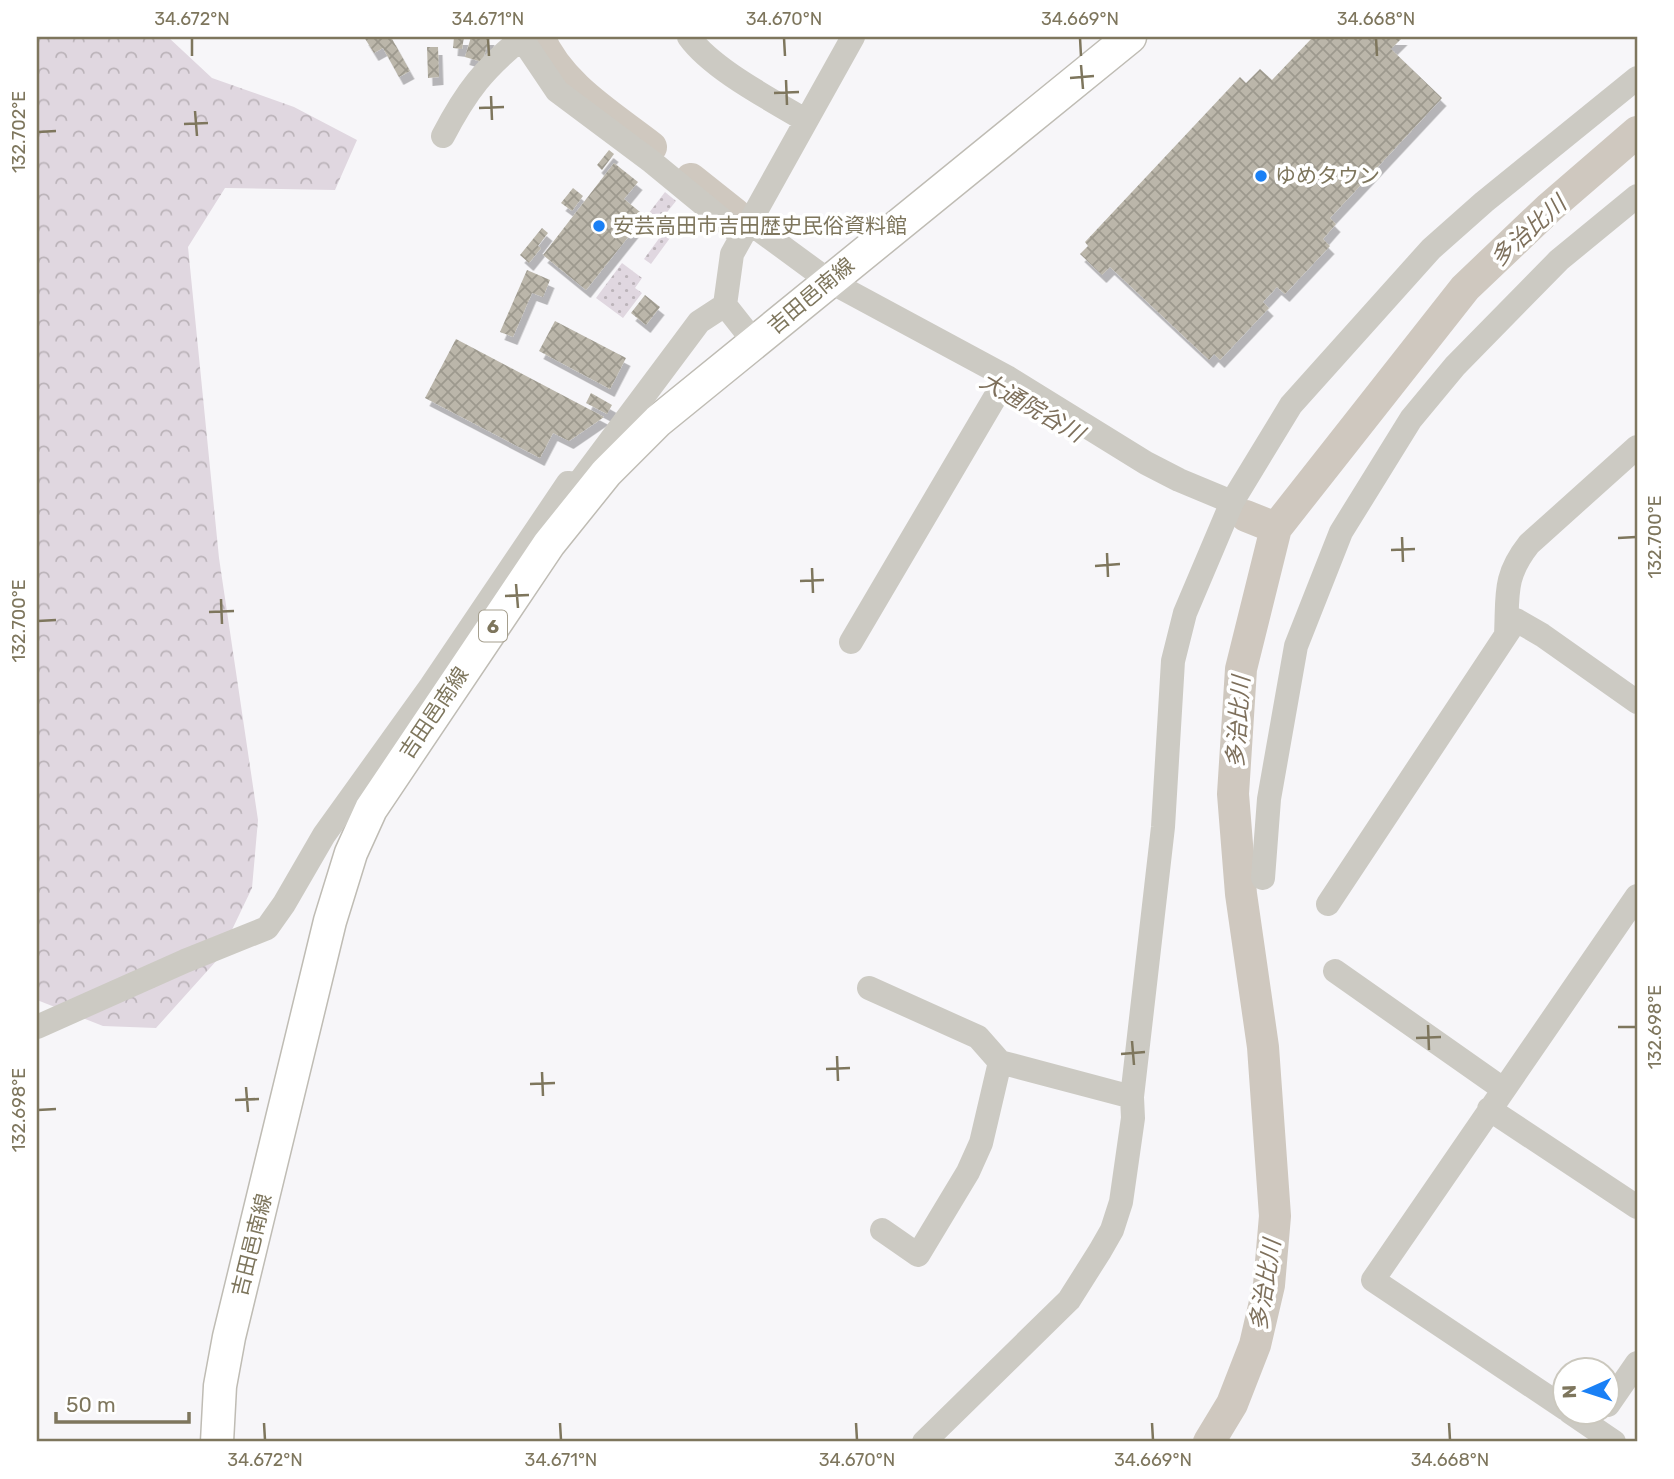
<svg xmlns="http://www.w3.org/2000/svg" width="1674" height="1479" font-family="Rubik,'Noto Sans JP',sans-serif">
	<defs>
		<pattern id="forest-crowns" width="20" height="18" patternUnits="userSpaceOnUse" patternTransform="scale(1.75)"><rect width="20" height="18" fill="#e0d7e0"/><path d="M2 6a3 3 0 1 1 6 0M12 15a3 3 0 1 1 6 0" fill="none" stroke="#bbb3b9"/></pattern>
		<pattern id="garden-dots" width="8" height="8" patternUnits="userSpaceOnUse" patternTransform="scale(1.75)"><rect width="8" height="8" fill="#e0d7e0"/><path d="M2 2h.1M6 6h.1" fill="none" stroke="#bbb3b9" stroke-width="1.8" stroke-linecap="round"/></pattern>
		<pattern id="building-cross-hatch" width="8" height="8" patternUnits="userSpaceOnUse" patternTransform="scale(1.75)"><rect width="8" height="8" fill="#bbb6aa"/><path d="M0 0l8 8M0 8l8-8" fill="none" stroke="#9d998e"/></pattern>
		<filter id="shadow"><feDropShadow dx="4.5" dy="8" stdDeviation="0" flood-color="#0004"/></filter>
	</defs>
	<rect width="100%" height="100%" fill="#f7f6f9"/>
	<path fill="url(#forest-crowns)" d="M37,37h131l44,41 82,29 63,33 -22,50 -110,-2 -37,59 31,311 39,262 -6,68 -34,71 -62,69 -53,-2 -66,-26z"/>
	<path fill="url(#garden-dots)" d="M665,192l11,9 -20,25 -11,-8z
		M663,233l7,5 -19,26 -7,-5z
		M622,263l20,15 -7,10 7,5 -19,25 -27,-20z"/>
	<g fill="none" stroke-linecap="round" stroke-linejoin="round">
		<path stroke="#cfc8bf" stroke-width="32" d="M539,37c21,49 71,78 112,110
			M691,179l44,35
			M1246,516l30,12
			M1209,1442l23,-38 23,-59 14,-60 6,-69 -12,-169 -22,-153 -8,-100 8,-125 35,-141 189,-240 84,-80 88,-76"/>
	</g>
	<path fill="url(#building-cross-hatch)" filter="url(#shadow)" d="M364,37h27l19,34 -11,6 -16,-29 -9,5z
		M454,37h10l-2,12 -9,-1z
		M471,37h19l-8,25 -17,-5z
		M1313,37h90l-12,12 51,49 -112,120 6,6 -13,15 7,7 -45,48 -8,-7 -14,15 6,6 -49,52 -6,-6 -5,6 -99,-93 -8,8 -22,-21 8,-8 -3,-4 155,-165 6,6 14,-14 12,11z
		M427,47h11l1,30 -11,1z
		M609,150l5,4 -12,16 -5,-5z
		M614,163l24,19 -14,17 21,17 -59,74 -43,-35z
		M573,188l10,8 -11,15 -11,-8z
		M542,228l6,5 -10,13 3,2 -12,15 -9,-8z
		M527,270l23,10 -7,17 -11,-4 -19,44 -13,-5z
		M645,295l15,12 -14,18 -15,-12z
		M555,321l71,37 -16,31 -71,-38z
		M456,339l148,78 -35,24 -16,-8 -13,25 -115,-60z
		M591,393l21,12 -5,9 -21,-11z"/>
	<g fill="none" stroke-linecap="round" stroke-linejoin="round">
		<g stroke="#bfbcb4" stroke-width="35">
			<path id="major" d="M217,1442l3,-56 9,-49 101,-416 21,-68 20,-44 178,-265 57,-71 52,-52 472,-384"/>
		</g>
		<path stroke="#cccac3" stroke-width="24" d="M525,37l1,8 31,46 95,71 90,74
			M689,37c23,32 81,62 116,83
			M443,136c24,-46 41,-67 80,-99
			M750,223l79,58 178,96 -156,265
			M755,343l-30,-38 7,-51 121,-217
			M1007,377l139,86 33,17 53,22
			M1506,635c2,-40 -3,-58 23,-91l108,-97
			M1263,878l6,-79 27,-153 45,-114 70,-113 44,-53 104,-106 78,-64
			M1328,904l188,-284 26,15 95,67
			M1335,971l168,118
			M869,988l109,49 22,25 132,35
			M37,1027l148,-66 82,-33 17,-24 40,-69 107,-149 137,-203 10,1 121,-162 26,-17
			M1489,1109l148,98
			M882,1230l36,25 50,-83 13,-29 19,-81
			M1608,1405l29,-42
			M1566,1409l-193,-129 264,-384
			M1570,1412l44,30
			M924,1442l145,-142 31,-49 12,-21 9,-28 12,-84 -1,-21 31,-270 10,-166 12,-48 47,-111 59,-97 140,-156 53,-47 153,-124"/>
		<use href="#major" stroke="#fff" stroke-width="32"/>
	</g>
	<path fill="none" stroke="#7e765d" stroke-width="2.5" d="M192,38v18M488,38l1,18M784,38l1,18M1080,38l1,18M1376,38l1,18M1081,65l2,24M1070,78l24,-2M786,80l1,25M774,93l25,-1M491,96l1,24M479,108l25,-1M195,111l2,25M184,124l24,-1M38,132l18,-1M1402,537l1,25M1618,538l18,-1M1391,550l24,-1M1107,553l1,24M1095,566l25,-2M812,568l1,25M800,581l24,-1M516,584l2,24M505,596l24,-1M221,599l1,25M209,612l25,-1M38,621l18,-1M1428,1025l1,25M1618,1027h18M1416,1038l25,-1M1132,1041l2,24M1121,1054l24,-2M837,1056l1,25M826,1069l24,-1M542,1072l1,24M530,1084l25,-1M246,1087l2,25M235,1100l24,-1M38,1110l18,-1M264,1423l1,17M560,1423l1,17M856,1423l1,17M1152,1423l1,17M1449,1423l1,17"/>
	<g fill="#1a80f5" stroke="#fff" stroke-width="2.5">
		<circle cx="1261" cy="176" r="7"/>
		<circle cx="599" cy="226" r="7"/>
	</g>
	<g text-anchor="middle" stroke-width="7" stroke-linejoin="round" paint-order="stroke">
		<rect fill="#fff" stroke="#a59f8e" stroke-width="2" x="479" y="610.5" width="28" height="31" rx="5"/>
		<g font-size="19" font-weight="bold" fill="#7e765d">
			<text x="493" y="633">6</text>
		</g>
		<g font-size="21" fill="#7e765d" stroke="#fff" text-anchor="start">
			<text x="1275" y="183">ゆめタウン</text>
			<text x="613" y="233">安芸高田市吉田歴史民俗資料館</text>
		</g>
		<g font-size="21" fill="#7e765d" stroke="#fff">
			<text transform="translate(811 296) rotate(-40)" y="7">吉田邑南線</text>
			<text transform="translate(434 713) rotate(-56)" y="7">吉田邑南線</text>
			<text transform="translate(252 1245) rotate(-76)" y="7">吉田邑南線</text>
		</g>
		<g font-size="23" font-style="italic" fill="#7e705c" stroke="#fff">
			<text transform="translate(1528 231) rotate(-42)" y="8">多治比川</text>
			<text transform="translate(1032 407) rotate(30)" y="8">大通院谷川</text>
			<text transform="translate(1238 722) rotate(-86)" y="8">多治比川</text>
			<text transform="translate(1265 1285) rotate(-81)" y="8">多治比川</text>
		</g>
	</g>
	<rect width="1674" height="1479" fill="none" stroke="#ffffff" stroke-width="77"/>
	<g transform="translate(1586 1391) rotate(267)"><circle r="33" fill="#ffffff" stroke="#cbc8be" stroke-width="2"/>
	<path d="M0-5L12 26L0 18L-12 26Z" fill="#1a80f5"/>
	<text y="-10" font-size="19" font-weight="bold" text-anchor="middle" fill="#7e765d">N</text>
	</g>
	<path d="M56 1412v10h133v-10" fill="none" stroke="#7e765d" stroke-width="3.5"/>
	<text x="66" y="1412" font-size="21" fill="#7e765d" stroke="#ffffff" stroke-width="5" paint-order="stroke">50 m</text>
	<rect x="38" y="38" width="1598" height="1402" fill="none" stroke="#7e765d" stroke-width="2.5"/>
	<g font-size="18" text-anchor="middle" fill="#7e765d">
		<text x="192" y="25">34.672°N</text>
		<text x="488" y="25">34.671°N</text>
		<text x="784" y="25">34.670°N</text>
		<text x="1080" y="25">34.669°N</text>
		<text x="1376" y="25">34.668°N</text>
		<text transform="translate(19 132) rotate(-90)" y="6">132.702°E</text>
		<text transform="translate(1655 537) rotate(-90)" y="6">132.700°E</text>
		<text transform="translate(19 621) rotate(-90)" y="6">132.700°E</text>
		<text transform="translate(1655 1027) rotate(-90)" y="6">132.698°E</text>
		<text transform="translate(19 1110) rotate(-90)" y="6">132.698°E</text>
		<text x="265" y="1466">34.672°N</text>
		<text x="561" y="1466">34.671°N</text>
		<text x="857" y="1466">34.670°N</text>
		<text x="1153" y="1466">34.669°N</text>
		<text x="1450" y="1466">34.668°N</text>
	</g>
</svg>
